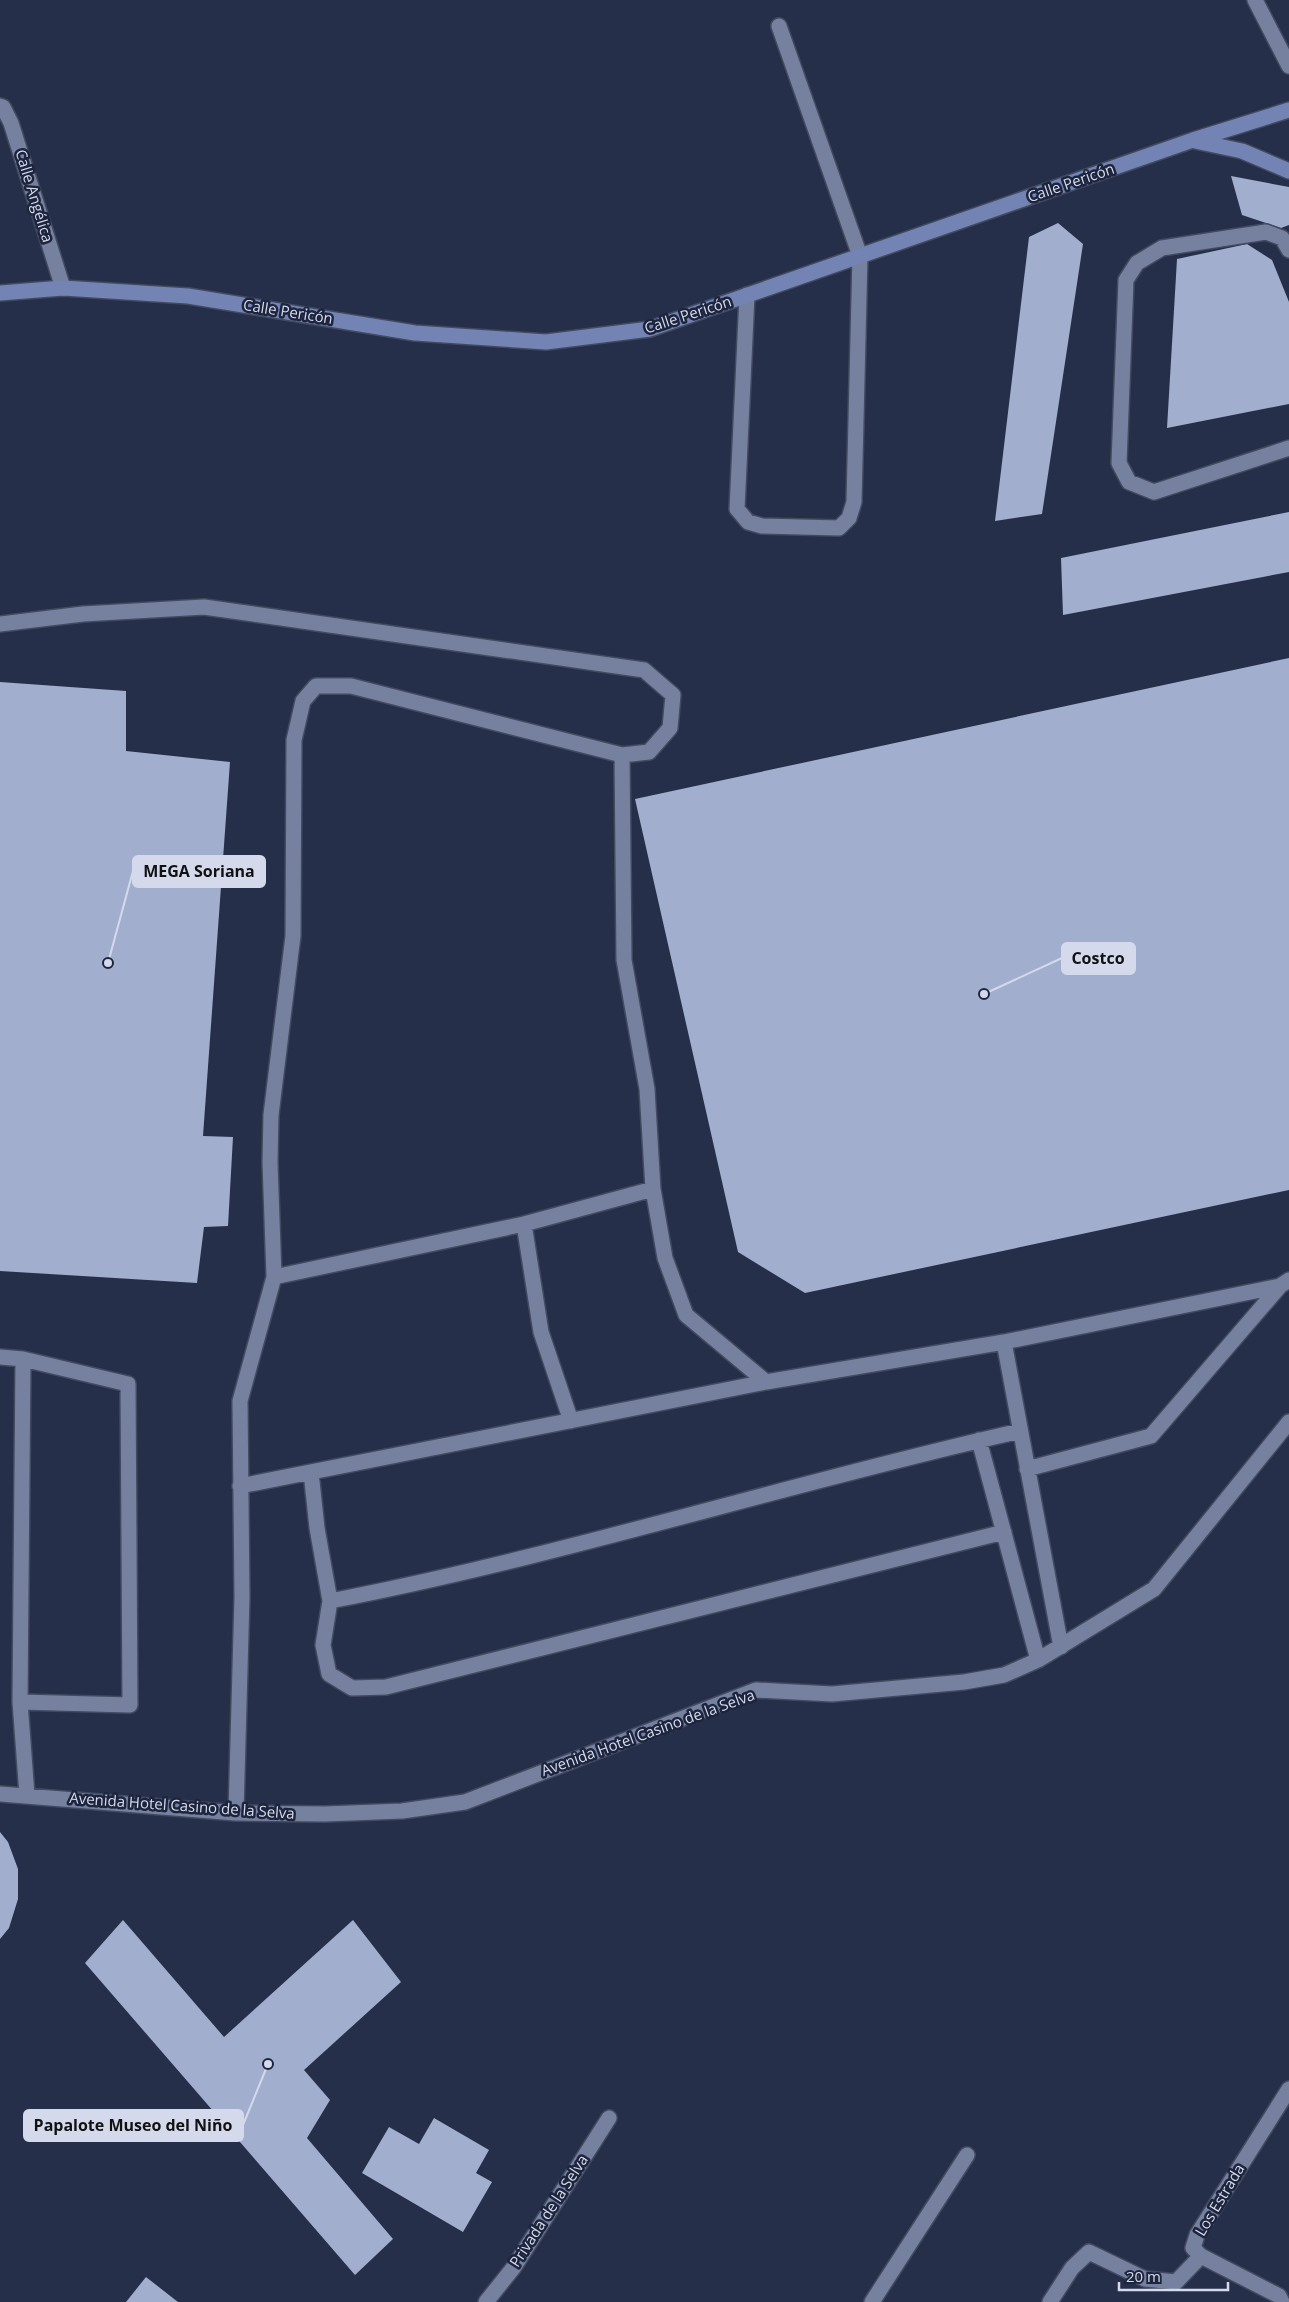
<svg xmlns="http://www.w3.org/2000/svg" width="1289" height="2302" font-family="'Open Sans',sans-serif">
	<rect width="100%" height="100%" fill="#262f49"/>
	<path fill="#a1aece" d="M1231,176l58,11v38l-8,3 -39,-13z
		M1058,223l25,21 -41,270 -47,7 34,-284z
		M1247,244l25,16 17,42v102l-122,24 10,-169z
		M1289,512v60l-226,43 -2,-57z
		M1289,658v532l-484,103 -67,-41 -103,-453z
		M0,682l126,9v60l104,11 -27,374 30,1 -5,89 -24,1 -7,56 -197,-12z
		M0,1832l8,10 10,27v30l-9,29 -9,11z
		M123,1920l101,117 129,-117 48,62 -97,88 26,30 -23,38 86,101 -38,36 -270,-312z
		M434,2118l55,32 -13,23 16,9 -29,50 -101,-59 27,-46 30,17z
		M146,2277l32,25h-52z"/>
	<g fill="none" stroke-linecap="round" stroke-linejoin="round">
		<g stroke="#424a60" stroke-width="18">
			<path id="lane" d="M1289,250l-7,-12 -16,-6 -104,16 -25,15 -11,17 -7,183 10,19 25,10 135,-44
				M747,295l-10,214 11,13 14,4 77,2 10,-10 5,-16 6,-246
				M0,624l83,-10 121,-7 440,63 29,25 -3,33 -21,24 -27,3 -271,-69h-35l-13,15 -9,39 -1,196 -22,179 -1,47 4,115 -34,124 2,196 -6,216
				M622,755l2,205 23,129 6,100 12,69 21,57 80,67
				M524,1224l17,108 30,89
				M274,1277l250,-53 129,-35
				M0,1357l23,2 -3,343 7,93
				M979,1440l59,220
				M1027,1469l124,-33 129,-150
				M311,1472l6,56 13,73
				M240,1486l526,-104 238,-40
				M1004,1532l-618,155 -34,1 -23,-14 -6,-29 7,-44c233,-45 459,-118 690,-170
				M1061,1647l-57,-305 276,-56 9,-6
				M20,1702l110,3 -2,-321 -105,-25
				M0,1794l236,19 89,1 77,-3 63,-9 291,-112 76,4 132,-12 40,-7 34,-15 116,-71 135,-167
				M1050,2302l22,-34 17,-16 56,27 31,3 25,-26"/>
		</g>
		<g stroke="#424a60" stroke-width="18">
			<path id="street" d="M1255,0l34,66
				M779,26l81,230
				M0,106l3,1 8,16 52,165
				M486,2302l28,-35 95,-149
				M872,2302l95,-147
				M1282,2302l-3,-6 -78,-40 -8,-8 4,-13 92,-146"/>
		</g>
		<g stroke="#424a60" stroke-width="18">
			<path id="secondary" d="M1195,141l47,10 47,20
				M0,293l63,-5 125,8 227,37 131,9 104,-13 543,-189 96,-30"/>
		</g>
		<use href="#lane" stroke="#7681a0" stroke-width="15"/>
		<use href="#street" stroke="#7681a0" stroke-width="15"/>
		<use href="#secondary" stroke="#7283b4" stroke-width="15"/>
	</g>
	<g text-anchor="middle" stroke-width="5" stroke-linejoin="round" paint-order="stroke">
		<g font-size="15" fill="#d4daeb" stroke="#1d253e">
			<text transform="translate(1071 183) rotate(-19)" y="5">Calle Pericón</text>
			<text transform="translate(34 196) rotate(73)" y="5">Calle Angélica</text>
			<text transform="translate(288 312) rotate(9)" y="5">Calle Pericón</text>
			<text transform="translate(688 315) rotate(-18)" y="5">Calle Pericón</text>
			<text transform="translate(648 1733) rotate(-20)" y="5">Avenida Hotel Casino de la Selva</text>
			<text transform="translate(182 1806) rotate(4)" y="5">Avenida Hotel Casino de la Selva</text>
			<text transform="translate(1220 2200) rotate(-59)" y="5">Los Estrada</text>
			<text transform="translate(549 2211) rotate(-57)" y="5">Privada de la Selva</text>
		</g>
	</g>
	<path fill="none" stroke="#d4daeb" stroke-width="2" d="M108 963L133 871M984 994L1062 958M268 2064L243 2125"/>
	<g fill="#d4daeb" stroke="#1d253e" stroke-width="2">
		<circle cx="108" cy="963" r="5"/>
		<circle cx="984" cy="994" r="5"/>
		<circle cx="268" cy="2064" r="5"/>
	</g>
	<g fill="#d4daeb" stroke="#d4daeb" stroke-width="2">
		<rect x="133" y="856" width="132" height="31" rx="5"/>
		<rect x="1062" y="943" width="73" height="31" rx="5"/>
		<rect x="24" y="2110" width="219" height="31" rx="5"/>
	</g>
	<g font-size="16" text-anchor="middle" font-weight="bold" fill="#111">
		<text x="199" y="877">MEGA Soriana</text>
		<text x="1098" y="964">Costco</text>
		<text x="133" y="2131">Papalote Museo del Niño</text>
	</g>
	<path d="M1119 2282v8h109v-8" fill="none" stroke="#d4daeb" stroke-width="2.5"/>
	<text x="1126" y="2282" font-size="15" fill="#d4daeb" stroke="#1d253e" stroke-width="4" paint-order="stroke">20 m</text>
</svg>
